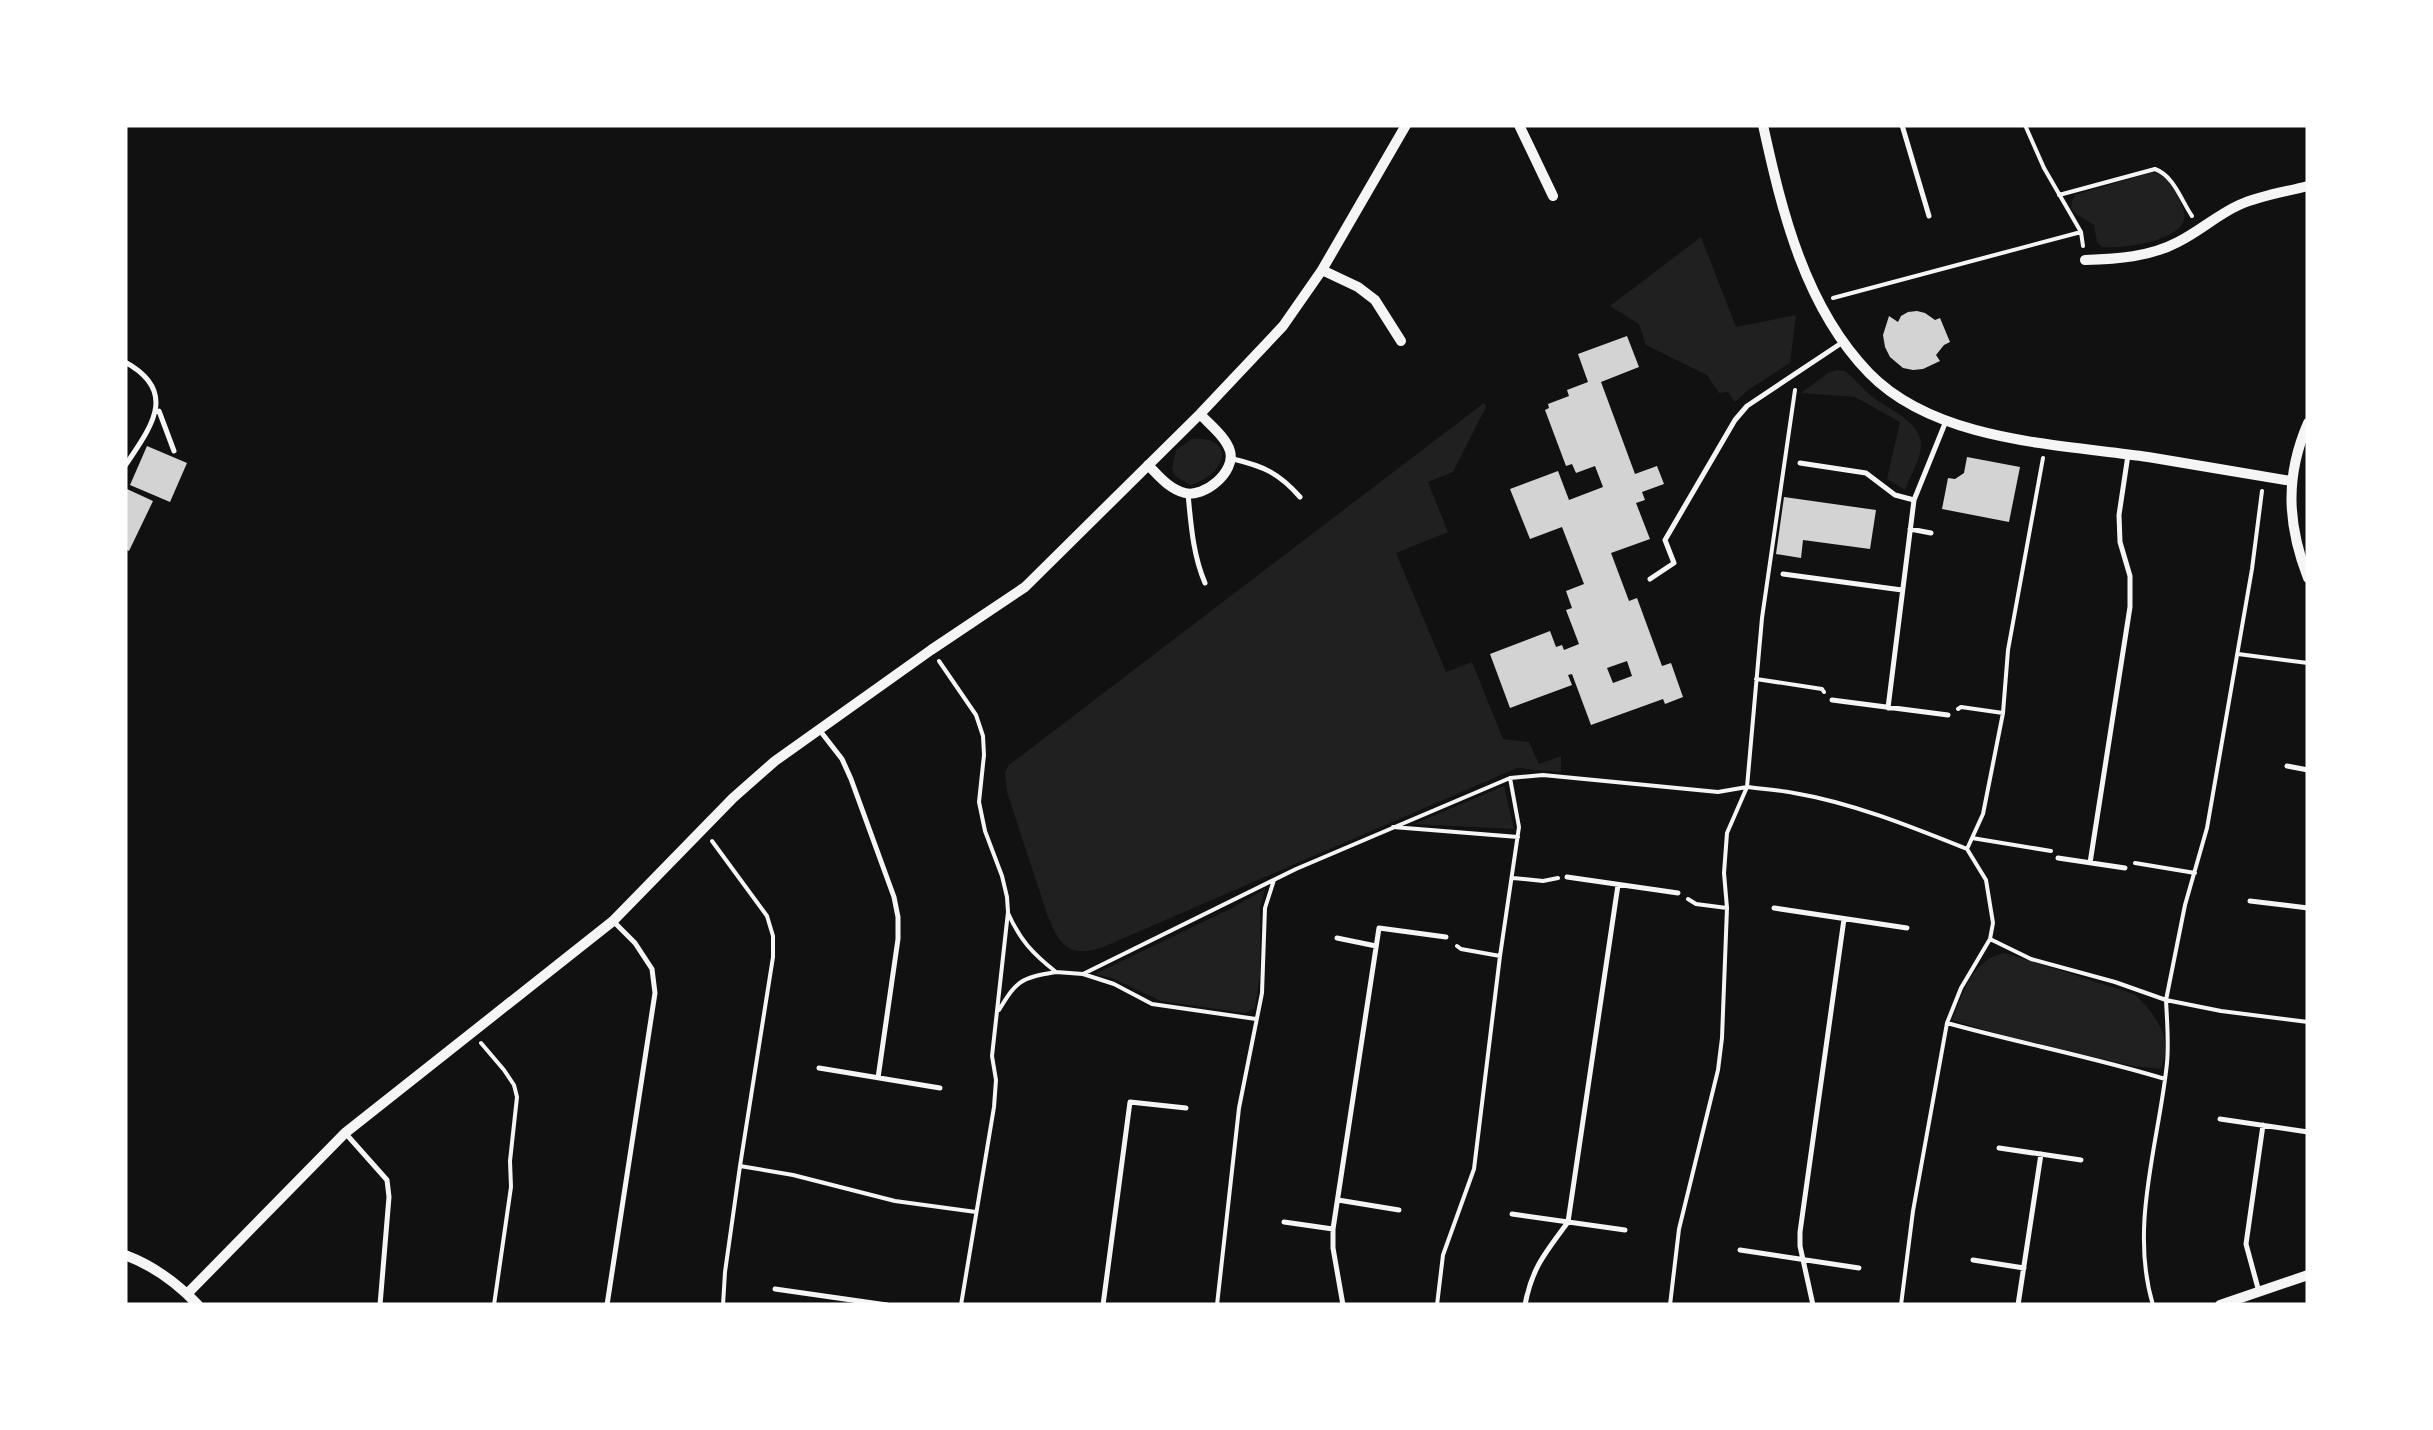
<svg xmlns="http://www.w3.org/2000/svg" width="2433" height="1430" font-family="'Alegreya Sans',sans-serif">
	<rect width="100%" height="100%" fill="#111"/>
	<path fill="#202020" d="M2153,172l12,4c6,10 17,24 19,36 7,29 -63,37 -82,35l-5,-5 -3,-17 -18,-11 -5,-6 1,-7 3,-6z
		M1701,237l35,90 60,-12 -6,48 -42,27 -13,12 -7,-10 -9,1 -12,-18 -61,-30 -7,-21 -29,-18z
		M1837,370l8,1c9,7 16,15 24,23 15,14 50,25 52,49 1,14 -11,33 -16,47l-18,-11 13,-57 -45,-25 -54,-4 27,-20z
		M1484,403l2,4 -33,65 -25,10 20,50 -52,21 50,119 26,-10 31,77 26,3 10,22 22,-8v16l-44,-4 -414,179c-34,12 -44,-2 -56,-33l-40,-122 -2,-20 4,-7z
		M1192,439c46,-3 34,37 -2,46l-15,-9 -3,-8 4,-18z
		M1504,786l10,43 -100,-5z
		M1265,889l-5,19v68l-5,32 -10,5 -84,-12 -49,-23 -17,-4 137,-66z
		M2005,953l129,41c20,17 42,48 26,75l-27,-3 -128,-30 -53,-16c11,-27 21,-62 53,-67z"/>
	<path fill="#d3d3d3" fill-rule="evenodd" d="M1917,311l8,2 10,7 5,-2 10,24 -6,3 -8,10 4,6 -17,8 -10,1 -10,-2 -13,-11 -5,-10 -2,-12 6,-19 9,6 3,-6 7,-4z
		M1627,336l12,31 -38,15 34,92 22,-8 7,18 -22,8 3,8 -9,3 14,36 -39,14 18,48 8,-3 25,68 9,-3 12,34 -18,7 -2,-5 -72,26 -19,-51 -4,1 4,10 -62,23 -20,-54 60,-23 6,16 6,-2 2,5 15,-6 -13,-34 6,-2 -6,-17 18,-7 -22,-57 -32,12 -20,-50 48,-18 11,29 34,-13 -8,-21 -19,7 -4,-9 -6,2 -21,-56 4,-2 -1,-4 21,-8 -2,-6 21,-8 -10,-28zM1627,661l5,15 -19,7 -6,-15z
		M147,446l40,17 -17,39 -40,-17z
		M1967,457l53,10 -11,55 -67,-13 6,-31 7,1 9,-6z
		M127,489l26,12 -24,50 -4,-2v-56z
		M1784,497l92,13 -6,39 -67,-9 -2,18 -25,-4z"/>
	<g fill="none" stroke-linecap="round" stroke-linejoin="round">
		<path stroke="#f5f5f5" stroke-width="4" d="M2025,125l19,43 37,64 2,14
			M2059,195l96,-26c19,7 26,31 37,47
			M1833,298l248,-66
			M1795,390l-33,228 -15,169c16,2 32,3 47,6 59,10 118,34 173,56
			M2238,654l70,9
			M939,661l37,54 7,21 1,19 -5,47 6,29 17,45 5,21 1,15 -16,144 4,24 -2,27 -33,198
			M1756,679l66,10 2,3
			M1958,709l3,-2 42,6
			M1393,827l125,10
			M1972,838l79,13
			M712,841l55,75 6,20v21l-33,209 -15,106 -2,33
			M1967,849l16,-35 20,-101 5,-63 35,-192
			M2135,863l60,10
			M1513,878l30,3 15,-3
			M1688,899l8,5 31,4
			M1990,939l41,20 84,23 51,18 19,-95 22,-77 45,-259 10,-78
			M1457,946l4,3 39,7
			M1056,972l27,2 213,-105 214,-91
			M1083,974l31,10 38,20 104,15
			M999,1010c18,-30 22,-32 57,-38 -24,-19 -36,-32 -48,-59
			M1947,1023c72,20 146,34 218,56
			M481,1043l23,27 10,15 3,12 -7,64 1,26 -17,118
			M740,1166l53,9 102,26 81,11
			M1217,1305l22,-197 23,-115 3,-85 9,-28
			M1437,1305l6,-50 31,-86 26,-213 19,-129 -9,-49 33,-3 175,17 29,-5 -20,46 -3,40 3,35 -5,130 -4,32 -39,159 -9,76
			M1901,1305l12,-94 34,-188 14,-35 29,-49 3,-16 -7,-43 -19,-31
			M2153,1305c-24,-79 6,-163 14,-242 2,-21 0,-42 -1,-63l55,11 87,11"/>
		<path stroke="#f5f5f5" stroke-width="5" d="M1902,125l27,91
			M125,362c55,30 25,66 0,104
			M159,411l15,40
			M1233,459c30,7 46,14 67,38
			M1800,463l66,10 29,22 19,5
			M1188,494c3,31 5,61 17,89
			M1910,529l21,4
			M1783,574l119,16
			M1650,579l24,-16 -9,-23 70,-120 12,-14 96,-64
			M1832,700l116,15
			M1888,708l26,-208 32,-79
			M821,732l21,27 9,20 43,118 4,20v22l-20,139
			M2287,766l21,4
			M2058,858l67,10
			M2090,863l40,-256v-31l-10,-34 -1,-27 9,-60
			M1567,877l111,16
			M2250,901l58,7
			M1774,908l133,20
			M1337,938l39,8
			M819,1068l121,20
			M2220,1119l88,13
			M347,1135l40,45 2,17 -9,108
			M1999,1148l82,12
			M1338,1200l61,10
			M1512,1214l113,16
			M1284,1222l49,7
			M1740,1250l119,18
			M1973,1260l51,8
			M775,1289l112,16
			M2259,1292l-13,-48 17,-119
			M607,1305l48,-312 -3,-24 -17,-26 -22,-22
			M1103,1305l27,-203 56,6
			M1343,1305l-10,-57v-19l46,-301 67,9
			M1525,1305c7,-38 21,-53 43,-83l50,-337
			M1813,1305l-13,-59v-14l44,-313
			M2018,1305l23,-151"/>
		<path stroke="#f5f5f5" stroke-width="10" d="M1519,125l34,71
			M1763,125c19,87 42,182 106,248 67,69 190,71 279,84 48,8 95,16 143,24
			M2085,260c32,-1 65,-3 93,-18 22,-11 39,-27 61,-37 22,-10 46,-13 69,-19
			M1322,270l36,17 17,13 26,41
			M2308,423c-23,53 -21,101 0,155
			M1148,465c11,11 21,24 37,28 19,5 51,-21 45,-42 -4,-14 -21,-27 -30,-37
			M125,1255c27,10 53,29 73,50
			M187,1294l158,-161 268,-212 120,-123 42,-37 156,-111 94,-63 175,-173 83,-88 39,-56 84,-145
			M2220,1305l88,-30"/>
	</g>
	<rect width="2433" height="1430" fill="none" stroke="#ffffff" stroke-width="255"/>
</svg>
